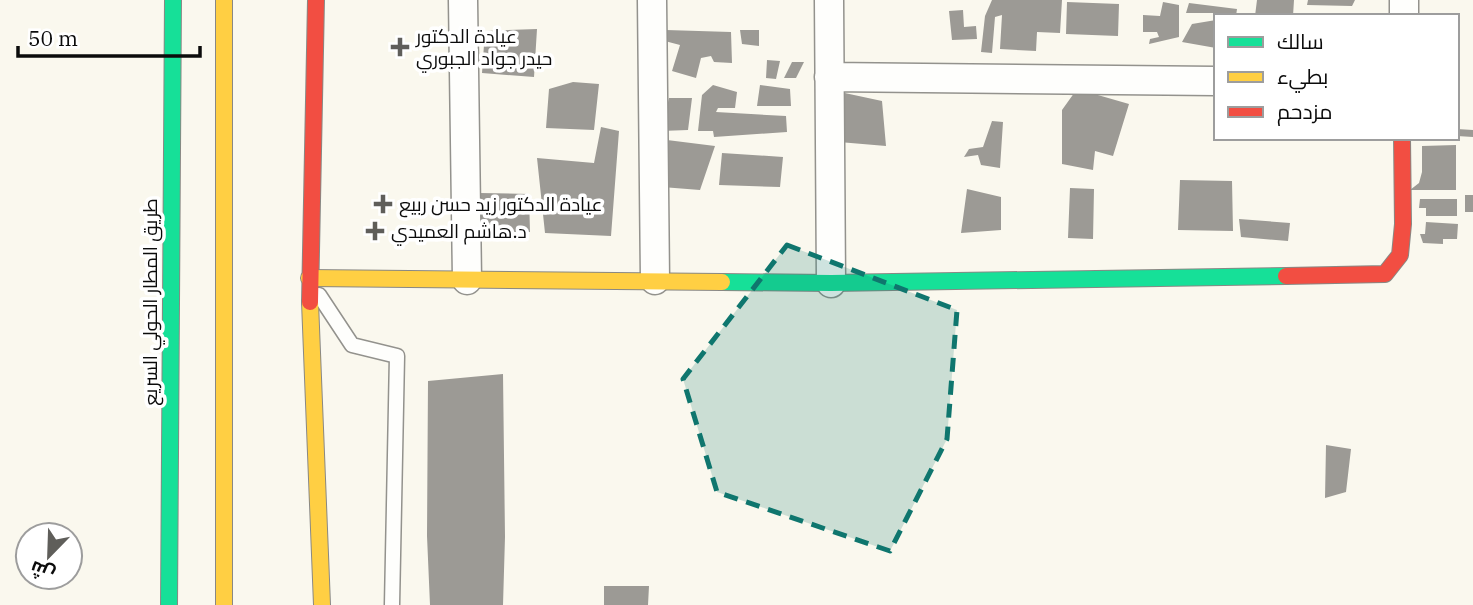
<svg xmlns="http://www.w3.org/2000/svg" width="1473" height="605" font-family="'IBM Plex Serif',Cairo,serif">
	<rect width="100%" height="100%" fill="#faf8ee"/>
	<path fill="#9c9a95" d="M992,0h70l-2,33 -23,-1 -1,19 -36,-2 2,-34 -7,2 -3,36 -11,-1 4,-36z
		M1257,0h37l-1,16h-38z
		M1308,0h47l-3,6 -45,-1z
		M1067,2l52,2 -1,32 -52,-2z
		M1163,2l16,3v32l-30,7 1,-5 9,-2 -2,-5h-14v-17l17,1z
		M1189,3l48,6 -1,7h-14l-1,-3h-35z
		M963,10l1,17 12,-1 1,13 -25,1 -3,-29z
		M1216,20v28l-34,-6 10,-18z
		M537,29l-3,48 -52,-4 3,-42z
		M666,30l65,2 1,31 -18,-1 -3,-6 -10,2 -5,20 -24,-7 8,-26 -19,-5z
		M740,30h19v16l-17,-2z
		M767,60l13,1 -4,18 -10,-1z
		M792,62h12l-8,16h-12z
		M573,82l26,2 -5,46 -48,-2 3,-39z
		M713,85l24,7 -2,16h-17l-2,4 70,4 1,16 -73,5 -1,-6h-15l4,-36z
		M760,85l30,4 1,17h-34z
		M1077,89l52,15 -16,52 -18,-5 -2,19 -31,-6v-54z
		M840,92l42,9 4,45 -47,-4z
		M669,98h23l-4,32 -27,1z
		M992,121l11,1 -3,46 -19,-3 -3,-10 -14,2 5,-8 14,-2z
		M601,127l18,4 -8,105 -66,-3 -8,-75 57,5z
		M1457,129l16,1v7l-16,-1z
		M659,139l56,7 -15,44 -38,-3z
		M1456,145v45h-46l9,-7 3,-11v-26z
		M722,153l61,4 -3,30 -61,-2z
		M1180,180l52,1 1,50 -55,-1z
		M1070,188l24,1 -1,50 -25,-1z
		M967,189l34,8v33l-40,3z
		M479,193l50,1 1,38h-56z
		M1465,195h8v17h-8z
		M1420,199h37v17h-31v-8h-7z
		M1239,219l51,4 -2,18 -47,-4z
		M1426,222l32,2 -1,15h-14v5l-20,-1 -3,-9h5z
		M503,374l2,163 -2,68h-73l-3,-69 1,-155z
		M1326,445l25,4 -5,43 -21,6z
		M604,586h45l-1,19h-44z"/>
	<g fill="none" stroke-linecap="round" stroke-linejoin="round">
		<g stroke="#93928d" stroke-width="17">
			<path id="lane" d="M319,295l33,50 45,11 -5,249"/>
		</g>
		<g stroke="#93928d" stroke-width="31">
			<path id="street" d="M463,0l4,280
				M652,0l3,280
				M829,0l2,283
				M1404,16v-16
				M829,77l387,4"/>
		</g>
		<g stroke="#898884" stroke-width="18">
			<path id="fast" d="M722,282l109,1 455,-7
				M169,605l4,-605"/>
		</g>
		<g stroke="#898884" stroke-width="18">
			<path id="slow" d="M224,0v605
				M309,278l413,4
				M310,302l12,303"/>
		</g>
		<g stroke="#898884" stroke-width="18">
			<path id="jam" d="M1286,276l99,-2 15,-19 3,-31 -1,-86
				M310,302l6,-302"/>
		</g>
		<use href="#lane" stroke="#fefefc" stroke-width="14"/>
		<use href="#street" stroke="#fefefc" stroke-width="28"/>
		<use href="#fast" stroke="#16e098" stroke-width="16"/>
		<use href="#slow" stroke="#ffcf43" stroke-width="16"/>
		<use href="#jam" stroke="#f24e42" stroke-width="16"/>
	</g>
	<path fill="#0f766e" fill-opacity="0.2" stroke="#0f766e" stroke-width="5" stroke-dasharray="14 9" stroke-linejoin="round" d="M787,245l170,65 -10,129 -57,112 -173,-59 -34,-113z"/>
	<g fill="#5f5e5a" stroke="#fff" stroke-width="2.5">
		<path d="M396.5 36.5h7v7h7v7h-7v7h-7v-7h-7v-7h7z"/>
		<path d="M379.5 193.5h7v7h7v7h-7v7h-7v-7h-7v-7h7z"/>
		<path d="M371.5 220.5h7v7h7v7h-7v7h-7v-7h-7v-7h7z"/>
	</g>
	<g text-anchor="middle" stroke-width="7" stroke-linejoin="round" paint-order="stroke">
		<g font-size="19" fill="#0b0b0b" stroke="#fff" text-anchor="start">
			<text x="416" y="43">عيادة الدكتور<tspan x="416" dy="22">حيدر جواد الجبوري</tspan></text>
			<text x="399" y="211">عيادة الدكتور زيد حسن ربيع</text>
			<text x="391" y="238">د.هاشم العميدي</text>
		</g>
		<g font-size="19" fill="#0b0b0b" stroke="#fff">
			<text transform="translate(150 302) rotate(-90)" y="7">طريق المطار الحولي السريع</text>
		</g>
	</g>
	<rect x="1214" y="14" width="245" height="126" fill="#ffffff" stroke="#9d9d9d" stroke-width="2"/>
	<rect x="1228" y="37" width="35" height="10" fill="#16e098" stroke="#9d9d9d" stroke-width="2"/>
	<text x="1277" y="49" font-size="21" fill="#0b0b0b">سالك</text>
	<rect x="1228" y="72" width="35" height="10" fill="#ffcf43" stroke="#9d9d9d" stroke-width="2"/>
	<text x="1277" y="84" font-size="21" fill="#0b0b0b">بطيء</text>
	<rect x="1228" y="107" width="35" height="10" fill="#f24e42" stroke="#9d9d9d" stroke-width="2"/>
	<text x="1277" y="119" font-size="21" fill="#0b0b0b">مزدحم</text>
	<g transform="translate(49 556) rotate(203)"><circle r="33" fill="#ffffff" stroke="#9d9d9d" stroke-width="2"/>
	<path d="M0-5L12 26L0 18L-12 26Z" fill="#5f5e5a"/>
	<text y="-10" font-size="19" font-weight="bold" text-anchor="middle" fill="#0b0b0b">ش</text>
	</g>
	<path d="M18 46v10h182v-10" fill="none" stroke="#0b0b0b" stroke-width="3.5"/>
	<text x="28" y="46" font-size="21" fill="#0b0b0b" stroke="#ffffff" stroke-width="5" paint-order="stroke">50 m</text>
</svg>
